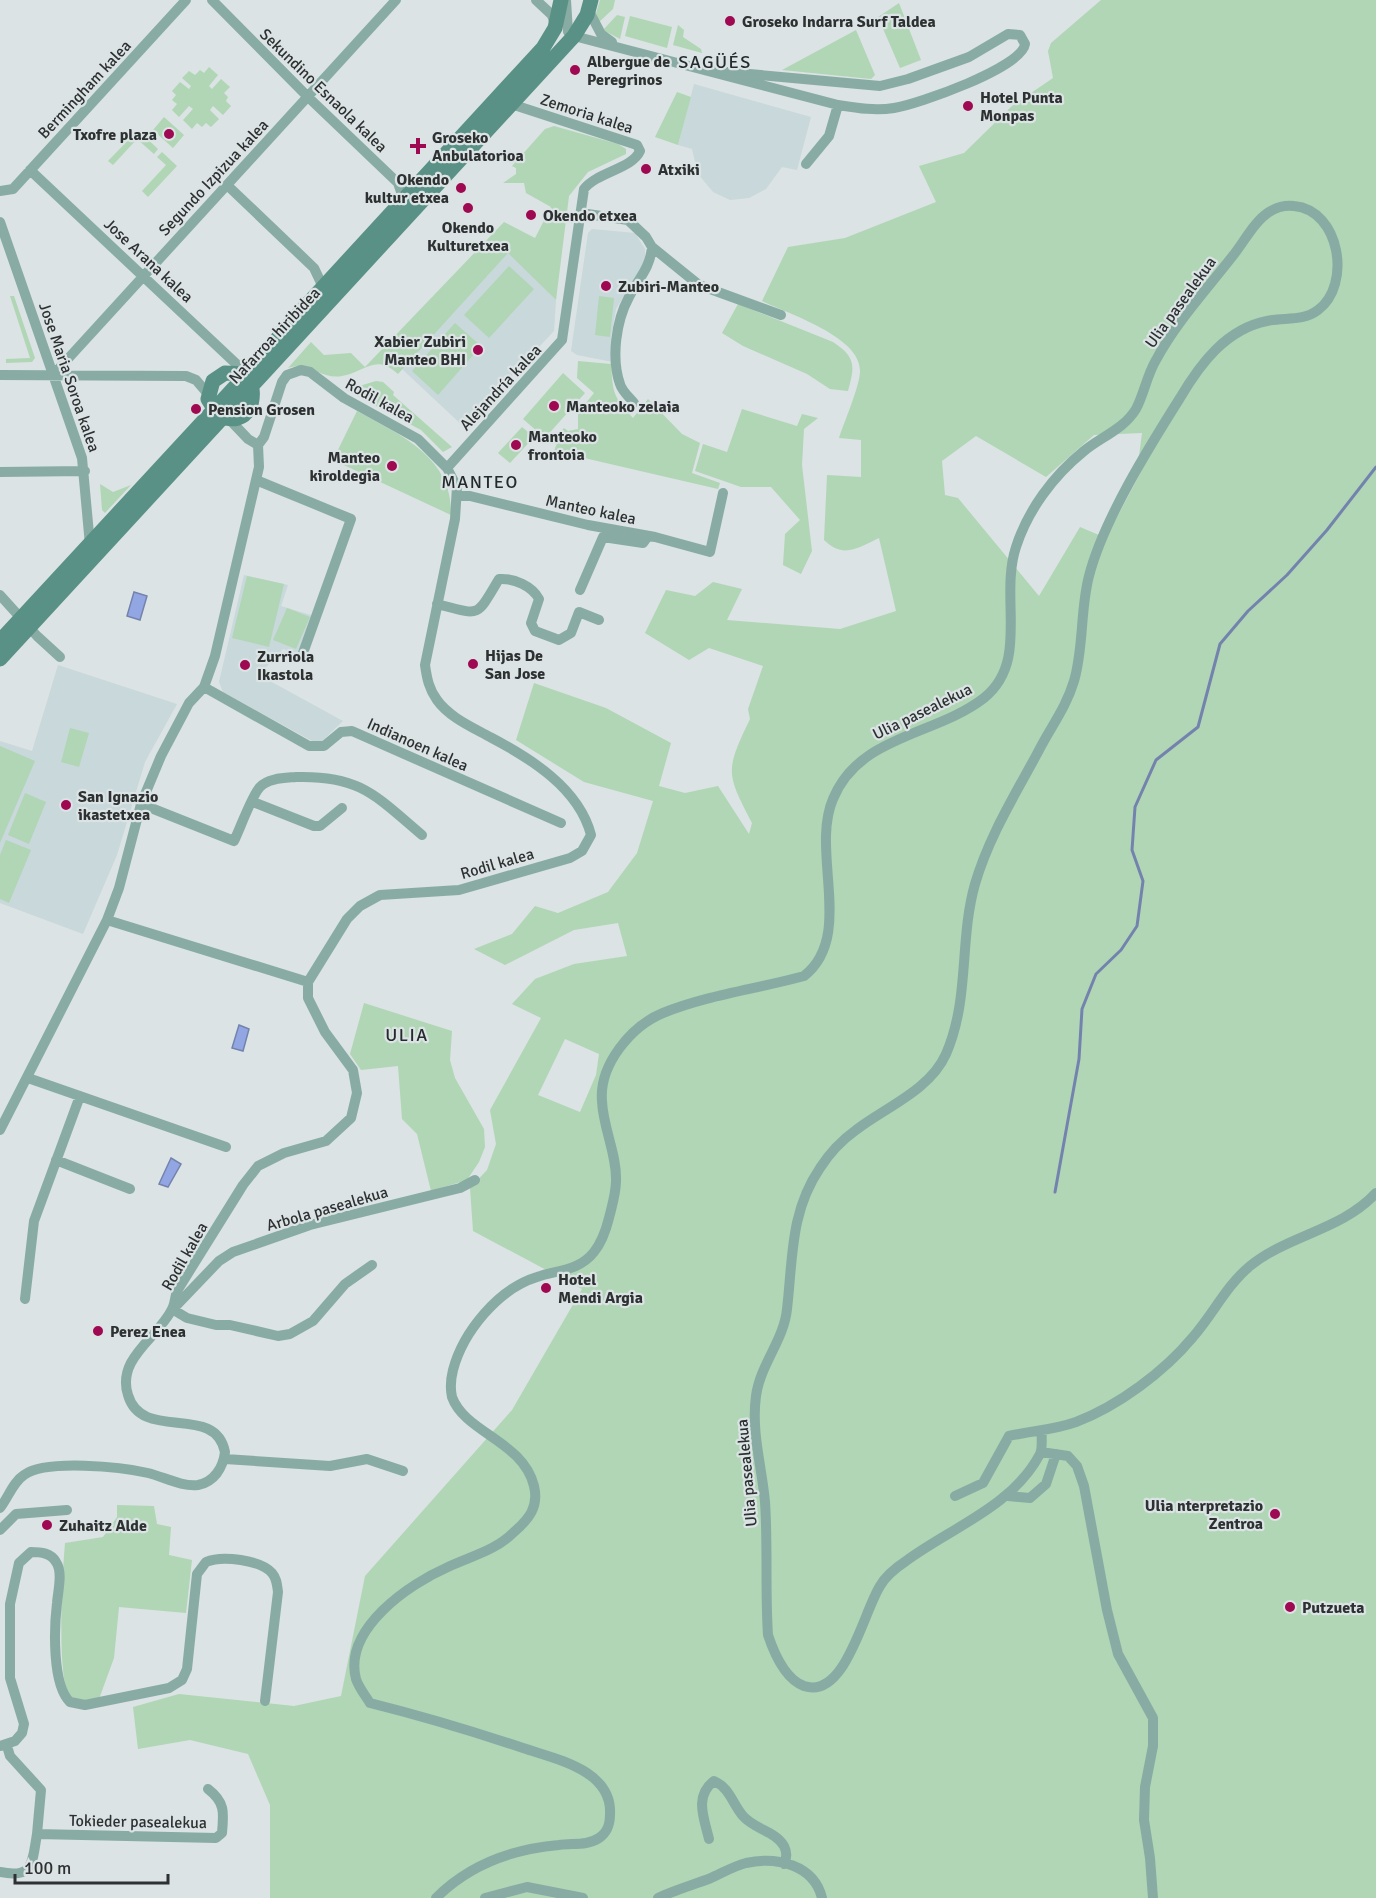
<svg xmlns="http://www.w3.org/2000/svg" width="1376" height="1898" font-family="Signika,sans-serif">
	<rect width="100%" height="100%" fill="#dbe3e4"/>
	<path fill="#c8d8db" d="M694,84l117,33 -14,53 -15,-3 -16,22 -17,9 -19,2 -17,-8 -15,-18 -6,-25 -14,-4z
		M592,229l43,4 10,16v12l-29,48 -5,29 2,24 -36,-7 -6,-4 17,-118z
		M508,252l48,48 -2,31 -90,96 -62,-58z
		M244,575l44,10 -7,21 33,10 -15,39 -16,-6 -24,26 84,46 -21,20 -8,1 -91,-50 -4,-10z
		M58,665l119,39 -32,58 -28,93 -34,79 -83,-31v-162l32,10z"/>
	<path fill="#b0d6b5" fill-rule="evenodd" d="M600,0h15l-2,9 -15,14 -2,-10z
		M1101,0h275v1898h-1106v-93l-22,-51 -58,-14 -52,9 -5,-42 46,-13 115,12 47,-10 24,-120 147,-166 70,-121 -109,-58 -3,-43 17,-18 9,-26 -6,-34 51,-92 -29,-14 23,-25 39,-15 53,-8 -9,-33 -44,7 -69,35 -31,-16 38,-15 23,-28 23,7 50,-21 29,-39 16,-52 -69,-19 -68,-42 18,-57 72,25 65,35 -12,43 26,7 33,-7 31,48 3,-11c-26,-50 -27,-52 -2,-104l-2,-10 15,-43 -54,-18 -20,12 -44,-27 21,-43 29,6 18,-14 29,7 -15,31 113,9 56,-18 -17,-73c-21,10 -36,21 -55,2l3,-65 34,2v-37l-22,-2c5,-16 21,-52 21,-67 1,-34 -71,-57 -98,-70l26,-54 57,-9 91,-36 -17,-36 45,-13 48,-47 41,-28 -5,-27 3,-8zM1142,433l-4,31 4,6 -36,68 -26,-11 -41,69 -81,-98 -13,-3 -3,-34 34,-25 70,41 48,-42zM565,1039l34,15 -3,21 -16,37 -42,-17z
		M899,3l22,57 -21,8 -22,-51z
		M617,15l8,2 -5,22 -17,-9z
		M630,16l42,11 -5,21 -42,-12z
		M678,25l6,5 -1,7 18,12 1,4 -29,-8z
		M856,30l19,45 -4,4 -89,-9z
		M209,67l9,8 -9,11 3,3 9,-10 9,8 -6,6 4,4 -2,4 5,5 -8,9 -10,-9 -3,4 9,9 -8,8 -5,-4 -4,4 -5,-4 -5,6 -9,-9 10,-11 -4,-3 -10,11 -7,-7 5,-6 -5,-4 4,-5 -4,-4 8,-9 9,7 2,-3 -9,-8 7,-7 6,4 5,-5 4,3z
		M677,92l14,5 -13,48 -23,-8z
		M164,117l20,18 -11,13 -20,-18z
		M554,126l64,18 8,5v5l-38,18 -19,24 -13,104 -48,-47 -110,121c-23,-21 -32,-2 -56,2 -21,4 -31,-15 -54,-8l23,-26 13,13 27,-2 14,14 139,-145 31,16 16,-31 -25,-14 -2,-10h-21l13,-9v-6l-4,-2 33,-37z
		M138,130l20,19 -4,5 -17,-15 -24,26 -5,-4z
		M162,152l15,14 -29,31 -6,-6 24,-26 -9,-8z
		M509,266l25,23 -45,49 -25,-23z
		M10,296h4l21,62 -3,4 -26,1v-4l24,-1z
		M599,296l15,2 -4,39 -15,-2z
		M738,304l95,38c23,15 22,24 15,49l-18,-2 -23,-15 -64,-28 -21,-13z
		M455,323l26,23 -43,49 -26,-24z
		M578,361l33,3c2,30 2,32 22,54l15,-19 34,35 18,9 -8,30 28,10 -2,6 -164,-38 3,-8 -4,-3 11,-12 4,3 10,-2v-16l16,-20 -17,-15z
		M563,373l22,20 -40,45 -22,-19z
		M376,381l7,1 11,10 -1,3 59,52 -9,5 -22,-22 -75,-40z
		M742,409l55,17 5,-12 16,4 -14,11 -2,36 10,86 -11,23 -18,-9 2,-31 15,-14 -29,-33h-30l-46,-16 8,-27 24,8z
		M357,411c43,24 96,46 94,104l-118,-55z
		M522,427l12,10 -24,26 -12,-10z
		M100,484l13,8 18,-7 -26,28 -3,-3z
		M247,576l37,8 -15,63 -37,-9z
		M287,608l23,9 -14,32 -23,-9z
		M70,728l19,5 -10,34 -18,-5z
		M0,746l35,15 -35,82z
		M25,793l21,9 -17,42 -21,-9z
		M6,840l25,10 -22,53 -9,-4v-44z
		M364,1003l88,28 -2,29 5,18 29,51 1,18 -6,15 -12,18 -36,11 -14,-57 -15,-15 -4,-53 -37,4 -11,-16z
		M117,1505l37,1 3,18 14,3 -2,28 23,5 -6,53 -67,-6 -5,51 -15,41c-8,2 -19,6 -27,0 -17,-11 -9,-132 -7,-156l38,-6 14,-20z"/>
	<path fill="#92a6e3" stroke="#7483ae" stroke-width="1.5" d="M134,592l13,4 -7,24 -13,-4z
		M239,1025l10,4 -6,22 -11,-3z
		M171,1158l10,6 -13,23 -9,-3z"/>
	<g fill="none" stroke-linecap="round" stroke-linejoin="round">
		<path stroke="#7483ae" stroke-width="3" d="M1055,1192l24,-133 3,-50 14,-35 25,-24 16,-24 6,-45 -11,-31 3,-43 21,-47 42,-33 22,-83 28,-33 39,-36 40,-45 49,-63"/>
		<path stroke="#88aca3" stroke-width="10" d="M212,0l96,97 90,86 4,12 -5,10
			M536,0l16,15 3,10
			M566,0l2,32 6,4 264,69c19,3 37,6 56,3 24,-4 128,-40 131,-64l-5,-9 -12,-1 -39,23 -61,22 -28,7 -164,-15
			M589,11l12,23 11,8
			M806,164l23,-28 9,-31
			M30,170l217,204
			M227,185l87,83 9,19
			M0,191l13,-2 173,-189
			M581,213l47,7 18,17 6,10 47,38 82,30
			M0,222l82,236 8,87
			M54,374l342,-374
			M0,375l186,1 10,4 12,14
			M634,403c-5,-6 -12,-12 -14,-19 -9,-26 -4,-63 9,-87 9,-18 21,-28 23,-50
			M447,468l115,-128 22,-151c13,-17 48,-20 56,-38l-3,-6 -129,-42
			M0,472l85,-1
			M256,480l95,39 -48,134
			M458,496h12l118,29 67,12 55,15 13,-59
			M580,590l23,-53 40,6 5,-7
			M0,595l37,41 23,21
			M437,604c44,11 38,15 62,-25 15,-1 33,7 40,20l-8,24 4,8 24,9 12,-7 8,-21 20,8
			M204,687l105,59h15l17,-14 11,-1 209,92
			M253,802l61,24h6l22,-18
			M141,804l93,37c6,-12 18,-46 26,-54 8,-9 25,-9 36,-10 64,-2 80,19 126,58
			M107,920l201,62
			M28,1078l198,69
			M0,1130l107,-210 12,-32 22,-84 20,-48 28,-53 15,-16 11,-31 44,-189 -1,-22 -10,-6 -19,-20
			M56,1160l74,29
			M25,1299l9,-78 46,-125
			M172,1309l15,9 29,7h14l48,11 12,-2 23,-13 32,-37 27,-19
			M173,1309l46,-48 14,-9 77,-27 150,-37 15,-8
			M1041,1452l27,4 9,10 7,20 23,124 11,44 35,64v28l-8,41 -1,33 6,38 3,40
			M225,1459l105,7 37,-7 36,12
			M955,1496l28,-13 26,-47c22,-5 45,-6 67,-14 42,-16 88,-50 117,-85 20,-23 34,-52 57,-71 38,-31 92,-36 126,-73
			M1008,1496l22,2 16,-14 10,-30
			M0,1508c8,-10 13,-26 24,-33 22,-16 98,-8 124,-2 16,4 34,14 50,12 16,-3 25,-17 27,-33 -10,-50 -83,-9 -97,-57 -12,-37 31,-58 44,-86 3,-5 3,-13 5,-18l66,-106 15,-19 26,-13 42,-12 25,-23 6,-25 -4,-23 -28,-38 -17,-34v-16l39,-63 13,-13 20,-11 79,-5 111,-32 12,-7 9,-16c-12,-47 -61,-77 -101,-98 -18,-10 -41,-20 -53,-37 -8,-11 -10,-21 -12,-35l30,-146 2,-32 -10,-19 -29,-29 -74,-41 -34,-26 -9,-2 -14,5 -5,7 -18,55 -6,8
			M0,1530l16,-16 51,-4
			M0,1746l15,-5 7,-8 2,-9 -14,-46v-74l9,-41 12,-11c10,0 20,1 25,10 7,10 2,29 1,41 -3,25 -5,82 13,99l15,3 84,-17 13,-8 5,-11 10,-95 9,-12c16,-7 55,-2 66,11 5,6 5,12 6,19l-13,109
			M7,1746l3,10 31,34 -4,44 179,4 6,-5c2,-21 3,-31 -14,-44
			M709,1839c-5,-21 -15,-43 5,-58 16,7 18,22 29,35 11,13 32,15 41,30 3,6 3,12 0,18
			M0,1872c34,7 32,-9 37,-38
			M436,1898c33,-33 77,-49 123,-53 14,-2 28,1 40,-7 9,-6 11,-14 11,-24 1,-18 -8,-31 -23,-41 -18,-12 -43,-18 -64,-25 -51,-17 -101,-32 -153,-45 -5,-8 -11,-15 -14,-24 -13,-50 53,-95 92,-112 23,-11 47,-16 66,-35 15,-13 25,-25 20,-46 -11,-45 -69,-53 -82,-89 -2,-9 -1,-19 1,-27 10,-38 45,-81 84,-93 21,-7 42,-6 57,-25 8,-10 12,-22 15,-34 3,-12 7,-25 7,-37 1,-27 -13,-53 -14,-80 -3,-36 29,-75 61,-88 44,-18 94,-24 141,-37 51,-40 6,-124 29,-177 26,-64 102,-63 151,-101 46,-37 15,-99 32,-151 12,-37 37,-71 68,-96 17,-14 40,-22 52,-42 8,-15 11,-34 20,-49 21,-39 52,-72 79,-107 10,-13 20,-32 34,-41 8,-5 17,-7 25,-6 46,4 58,79 24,104 -16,12 -33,7 -51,11 -41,8 -67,43 -87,77 -31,49 -77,123 -91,178 -9,34 -5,71 -15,105 -8,27 -24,47 -36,71 -23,43 -49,84 -63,132 -16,56 -5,115 -29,170 -16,36 -60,53 -90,76 -14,10 -27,24 -36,38 -30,44 -27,90 -33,141 -3,31 -27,56 -31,87 -5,36 6,71 9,106 3,44 0,89 3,133 6,18 17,44 36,51 41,14 59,-73 76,-100 5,-9 17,-19 26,-25 46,-34 106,-54 134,-107 3,-6 1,-16 2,-23
			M485,1898l42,-11 56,11
			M658,1898c17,-8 35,-13 53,-20 11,-5 23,-12 35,-15 31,-7 68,2 76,35"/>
		<path stroke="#599186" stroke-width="15" d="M225,373l22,1c13,23 2,56 -29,41l-10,-16 5,-18z
			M0,641l273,-295 8,-13 262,-285 12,-20 6,-28
			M0,659l574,-623 13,-21 4,-15"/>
	</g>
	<g fill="#9e0952" stroke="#dbe3e4" stroke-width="2">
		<circle cx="730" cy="21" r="6"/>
		<circle cx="575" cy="70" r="6"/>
		<circle cx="968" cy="106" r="6"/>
		<circle cx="169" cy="134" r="6"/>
		<path d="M415 137h6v6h6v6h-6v6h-6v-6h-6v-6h6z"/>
		<circle cx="646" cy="169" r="6"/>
		<circle cx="461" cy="188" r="6"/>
		<circle cx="468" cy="208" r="6"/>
		<circle cx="531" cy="215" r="6"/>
		<circle cx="606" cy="286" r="6"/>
		<circle cx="478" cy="350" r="6"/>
		<circle cx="554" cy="406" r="6"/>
		<circle cx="196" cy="409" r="6"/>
		<circle cx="516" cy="445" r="6"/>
		<circle cx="392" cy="466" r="6"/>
		<circle cx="473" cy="664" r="6"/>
		<circle cx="245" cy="665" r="6"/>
		<circle cx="66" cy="805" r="6"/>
		<circle cx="546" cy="1288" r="6"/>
		<circle cx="98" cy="1331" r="6"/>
		<circle cx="1275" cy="1514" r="6"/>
		<circle cx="47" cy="1525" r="6"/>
		<circle cx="1290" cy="1607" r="6"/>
	</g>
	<g text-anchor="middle" stroke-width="4.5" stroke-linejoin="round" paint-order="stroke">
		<g font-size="16" font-weight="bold" fill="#2e3132" stroke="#dbe3e4" text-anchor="start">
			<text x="742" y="27">Groseko Indarra Surf Taldea</text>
			<text x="587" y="67">Albergue de<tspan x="587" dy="18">Peregrinos</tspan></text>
			<text x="980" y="103">Hotel Punta<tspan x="980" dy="18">Monpas</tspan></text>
			<text x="157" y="140" text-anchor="end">Txofre plaza</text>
			<text x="432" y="143">Groseko<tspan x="432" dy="18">Anbulatorioa</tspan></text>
			<text x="658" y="175">Atxiki</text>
			<text x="449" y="185" text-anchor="end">Okendo<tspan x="449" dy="18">kultur etxea</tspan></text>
			<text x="543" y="221">Okendo etxea</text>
			<text x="468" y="233" text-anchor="middle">Okendo<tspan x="468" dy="18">Kulturetxea</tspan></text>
			<text x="618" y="292">Zubiri-Manteo</text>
			<text x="466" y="347" text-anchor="end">Xabier Zubiri<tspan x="466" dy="18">Manteo BHI</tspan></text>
			<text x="566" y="412">Manteoko zelaia</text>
			<text x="208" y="415">Pension Grosen</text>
			<text x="528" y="442">Manteoko<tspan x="528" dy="18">frontoia</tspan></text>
			<text x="380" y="463" text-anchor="end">Manteo<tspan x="380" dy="18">kiroldegia</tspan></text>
			<text x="485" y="661">Hijas De<tspan x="485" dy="18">San Jose</tspan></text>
			<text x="257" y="662">Zurriola<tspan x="257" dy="18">Ikastola</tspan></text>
			<text x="78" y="802">San Ignazio<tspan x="78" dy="18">ikastetxea</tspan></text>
			<text x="558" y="1285">Hotel<tspan x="558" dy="18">Mendi Argia</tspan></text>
			<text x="110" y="1337">Perez Enea</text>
			<text x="1263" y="1511" text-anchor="end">Ulia nterpretazio<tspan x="1263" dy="18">Zentroa</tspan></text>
			<text x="59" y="1531">Zuhaitz Alde</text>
			<text x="1302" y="1613">Putzueta</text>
		</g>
		<g font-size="16" fill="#2e3132" stroke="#dbe3e4">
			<text transform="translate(84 89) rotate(-47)" y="6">Bermingham kalea</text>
			<text transform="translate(324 90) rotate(44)" y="6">Sekundino Esnaola kalea</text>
			<text transform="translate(587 113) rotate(18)" y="6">Zemoria kalea</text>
			<text transform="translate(213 177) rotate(-47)" y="6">Segundo Izpizua kalea</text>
			<text transform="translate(149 260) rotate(43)" y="6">Jose Arana kalea</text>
			<text transform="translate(1180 302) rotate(-54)" y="6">Ulia pasealekua</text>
			<text transform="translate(274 335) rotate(-47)" y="6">Nafarroa hiribidea</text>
			<text transform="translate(70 377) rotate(71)" y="6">Jose Maria Soroa kalea</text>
			<text transform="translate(500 387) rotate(-47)" y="6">Alejandría kalea</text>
			<text transform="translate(380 400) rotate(29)" y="6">Rodil kalea</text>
			<text transform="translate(591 509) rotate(12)" y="6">Manteo kalea</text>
			<text transform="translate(922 711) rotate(-26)" y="6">Ulia pasealekua</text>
			<text transform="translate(418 744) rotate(24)" y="6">Indianoen kalea</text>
			<text transform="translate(497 863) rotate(-16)" y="6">Rodil kalea</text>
			<text transform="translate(327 1208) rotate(-16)" y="6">Arbola pasealekua</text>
			<text transform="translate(184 1256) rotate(-60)" y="6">Rodil kalea</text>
			<text transform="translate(746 1473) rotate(-95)" y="6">Ulia pasealekua</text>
			<text transform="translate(138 1821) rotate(1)" y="6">Tokieder pasealekua</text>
		</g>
		<g font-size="18" letter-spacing="1.5" fill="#252b2c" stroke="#dbe3e4">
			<text x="715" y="68">SAGÜÉS</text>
			<text x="480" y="488">MANTEO</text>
			<text x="407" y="1041">ULIA</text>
		</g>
	</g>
	<path d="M15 1874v9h153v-9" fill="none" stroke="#2e3132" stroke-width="3"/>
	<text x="24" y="1874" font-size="18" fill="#2e3132" stroke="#dbe3e4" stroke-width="4.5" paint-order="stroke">100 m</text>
</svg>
